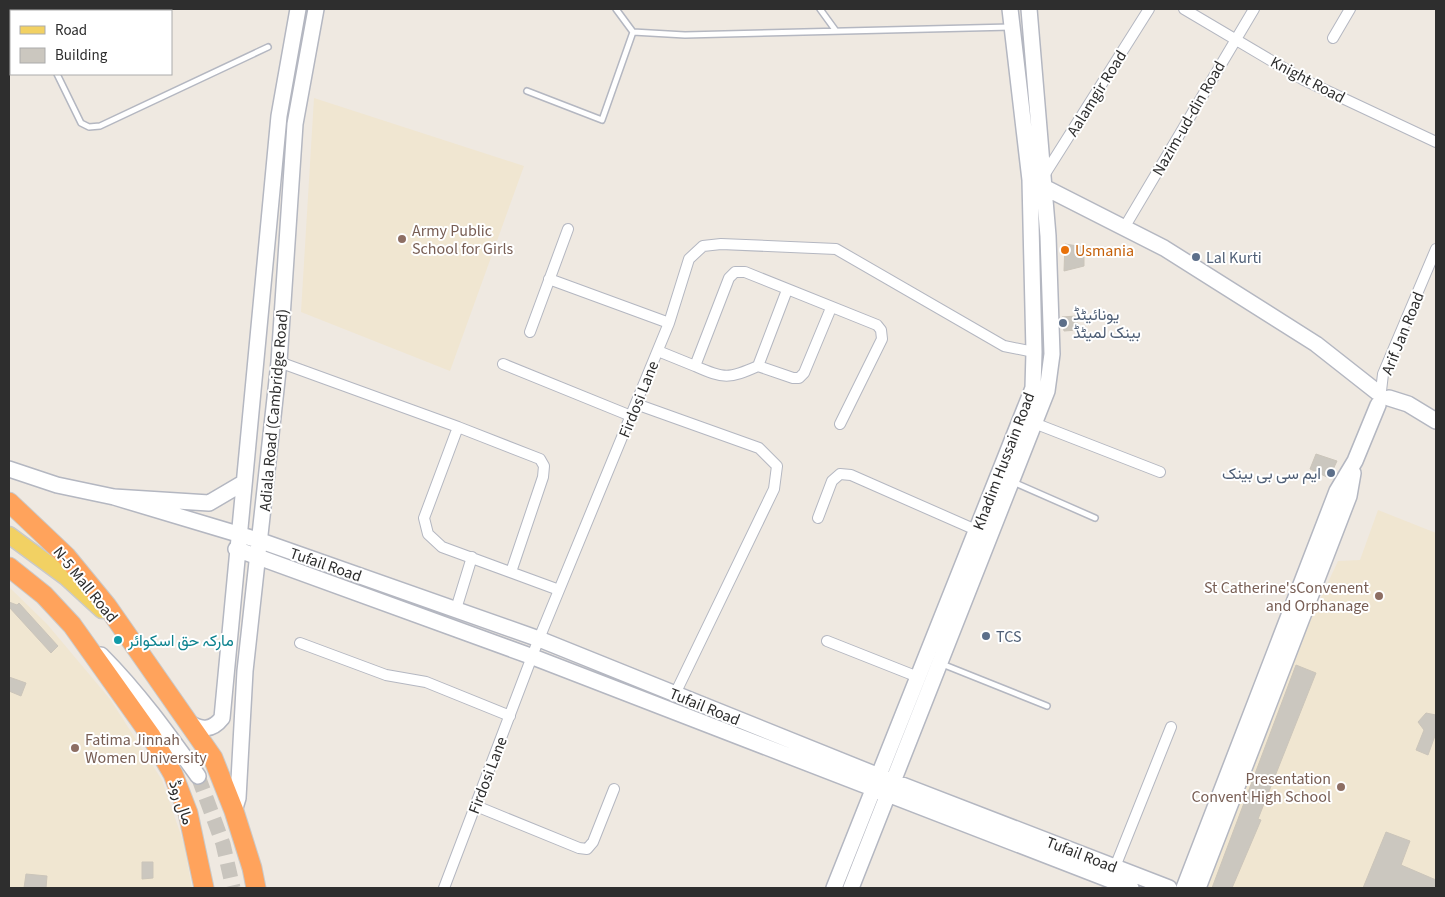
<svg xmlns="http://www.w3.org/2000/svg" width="1445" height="897" font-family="'Source Sans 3',Vazirmatn,sans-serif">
	<rect width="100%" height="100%" fill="#efe9e1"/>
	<path fill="#f0e6d1" d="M314,98l210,68 -74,205 -149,-59z
		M1378,510l58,23v355h-230l99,-256 33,-71 22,-1z
		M9,587l38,37 63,75 52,81 22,64 8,44h-183z"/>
	<path fill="#cbc7bf" stroke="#cbc5ba" d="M1065,244l19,3v19l-20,5z
		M1076,316l2,14 -14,1 -2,-14z
		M1316,454l21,7 -8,17 -19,-9z
		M9,602l8,3 2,-2 39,43 -7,7 -42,-46z
		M1296,665l20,8 -58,146 3,1 -29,68h-20z
		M9,677l17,6 -5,13 -12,-5z
		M1426,713l10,2v18l-8,22 -12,-5 8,-20 -6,-8z
		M1386,832l24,9 -9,24 35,15v8h-73z
		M142,862h11v16l-11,1z
		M26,874l21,2 -1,12h-22z"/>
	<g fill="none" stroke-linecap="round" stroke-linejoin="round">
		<path stroke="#c8c4bd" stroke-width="15" stroke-dasharray="15 8" stroke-linecap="butt" d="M198,776l25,68 10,44"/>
		<g stroke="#b4b7c1" stroke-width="8">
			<path id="lane" d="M38,9v2
				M616,9l17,23 52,3 326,-8
				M820,9l16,22
				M9,46h2
				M57,74l24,49 8,4 11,-1 168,-79
				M527,91l75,29 31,-88
				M1013,482l82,36
				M942,664l105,42"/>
		</g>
		<g stroke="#b4b7c1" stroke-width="12">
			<path id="street" d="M1184,9l120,71 132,62
				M1333,38l17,-29
				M1043,177l106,-168
				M1124,228l130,-219
				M549,279l120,44
				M530,332l38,-103
				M658,351l37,15 34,-88 6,-6h10l132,53 4,5 1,9 -42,85
				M279,362l179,65
				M503,364l128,52
				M695,366c29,13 34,13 63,0l35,12h6l5,-5 27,-65
				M758,366l29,-76
				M1381,391l2,-17 53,-125
				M636,404l123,44 18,18 -3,23 -99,205
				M1034,423l126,49
				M818,518l14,-37 8,-7 11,1 125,55
				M511,572l32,-95 1,-11 -4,-7 -82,-32 -34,91 4,16 14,13 117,43
				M456,609l16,-52
				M827,641l91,36
				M300,643l86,32 40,7 84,34
				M476,806l103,42 8,1 6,-7 21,-53
				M1115,867l56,-140
				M444,888l92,-242 133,-323 20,-64 14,-13 18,-2 115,5 168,97 30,6"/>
		</g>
		<g stroke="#b4b7c1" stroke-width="18">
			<path id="secondary" d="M1038,184l126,64 152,96 61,48
				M1389,398l19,6 28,17
				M9,469l48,16 57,12 95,6 34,-20
				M114,497l147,44 278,98 340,137 290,112
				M236,549l297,108 598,231
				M101,655c37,37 67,79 97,121
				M187,721c13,10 25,10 35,-3l57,-602 19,-107
				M234,811l4,-13 7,-127 34,-309 16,-238 21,-115
				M834,888l199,-500 1,-36 -4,-172 -20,-171
				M851,888l196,-497 5,-37 -4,-118 -19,-227
				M1184,888l153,-397 18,-30 23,-56
				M1198,888l151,-392 4,-23"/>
		</g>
		<g stroke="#c9c9c9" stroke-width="19">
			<path id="primary" d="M9,535l57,42 36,33"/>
		</g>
		<g stroke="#c9c9c9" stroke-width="21">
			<path id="highway" d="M9,502l57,54 41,50 106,152 21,53 18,57 4,20
				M9,567l35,28 28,30 79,111 22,38 15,39 16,75"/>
		</g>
		<use href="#lane" stroke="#fff" stroke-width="5"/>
		<use href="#street" stroke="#fff" stroke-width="10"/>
		<use href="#secondary" stroke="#fff" stroke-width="15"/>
		<use href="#primary" stroke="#f2d163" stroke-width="16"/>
		<use href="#highway" stroke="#ffa35c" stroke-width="19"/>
	</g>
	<g fill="#8d6e63" stroke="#fff" stroke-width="2">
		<circle cx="402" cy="239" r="5"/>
		<circle cx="1379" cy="596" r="5"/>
		<circle cx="75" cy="748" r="5"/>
		<circle cx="1341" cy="787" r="5"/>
	</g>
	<circle fill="#e8710a" stroke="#fff" stroke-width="2" cx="1065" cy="250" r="5"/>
	<g fill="#5c6f8a" stroke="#fff" stroke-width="2">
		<circle cx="1196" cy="257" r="5"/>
		<circle cx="1063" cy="323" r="5"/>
		<circle cx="1331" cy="473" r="5"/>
		<circle cx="986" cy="636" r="5"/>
	</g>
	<circle fill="#0f9aa8" stroke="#fff" stroke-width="2" cx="118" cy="640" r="5"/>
	<g text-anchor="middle" stroke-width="4" stroke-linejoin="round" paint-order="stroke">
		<g font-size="16" fill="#2e2e2e" stroke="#fff">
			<text transform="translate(1308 79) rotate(28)" y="6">Knight Road</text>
			<text transform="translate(1096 93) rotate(-58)" y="6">Aalamgir Road</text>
			<text transform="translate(1188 118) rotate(-60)" y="6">Nazim-ud-din Road</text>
			<text transform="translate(1402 333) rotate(-68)" y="6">Arif Jan Road</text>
			<text transform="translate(638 399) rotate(-68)" y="6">Firdosi Lane</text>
			<text transform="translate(273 410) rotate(-85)" y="6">Adiala Road (Cambridge Road)</text>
			<text transform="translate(1003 461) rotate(-69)" y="6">Khadim Hussain Road</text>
			<text transform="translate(326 564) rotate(19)" y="6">Tufail Road</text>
			<text transform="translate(86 584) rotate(51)" y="6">N-5 Mall Road</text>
			<text transform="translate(705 706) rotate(22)" y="6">Tufail Road</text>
			<text transform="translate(487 775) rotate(-69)" y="6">Firdosi Lane</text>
			<text transform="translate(182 802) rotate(71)" y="6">مال روڈ</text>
			<text transform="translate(1082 854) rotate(21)" y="6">Tufail Road</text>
		</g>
		<g font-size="16" fill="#785e54" stroke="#fff" text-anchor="start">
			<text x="412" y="236">Army Public<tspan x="412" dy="18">School for Girls</tspan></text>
			<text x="1369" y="593" text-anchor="end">St Catherine'sConvenent<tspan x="1369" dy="18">and Orphanage</tspan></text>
			<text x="85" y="745">Fatima Jinnah<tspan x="85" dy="18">Women University</tspan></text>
			<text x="1331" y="784" text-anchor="end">Presentation<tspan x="1331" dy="18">Convent High School</tspan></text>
		</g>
		<g font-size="16" fill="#c56008" stroke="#fff" text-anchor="start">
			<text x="1075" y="256">Usmania</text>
		</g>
		<g font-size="16" fill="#4e5e75" stroke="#fff" text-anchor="start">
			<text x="1206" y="263">Lal Kurti</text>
			<text x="1073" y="320">یونائیٹڈ<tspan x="1073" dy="18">بینک لمیٹڈ</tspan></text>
			<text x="1321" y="479" text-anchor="end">ایم سی بی بینک</text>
			<text x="996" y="642">TCS</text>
		</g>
		<g font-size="16" fill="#0d838f" stroke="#fff" text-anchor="start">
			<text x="128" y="646">مارکہ حق اسکوائر</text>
		</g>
	</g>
	<rect width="1445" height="897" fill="none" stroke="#2e2e2e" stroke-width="20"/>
	<rect x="10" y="10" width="162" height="65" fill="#ffffff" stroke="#ababab"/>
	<rect x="20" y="26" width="25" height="8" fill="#f2d163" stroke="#ababab"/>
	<text x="55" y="35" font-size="15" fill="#2e2e2e">Road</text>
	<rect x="20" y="48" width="25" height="15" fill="#cbc7bf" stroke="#ababab"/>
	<text x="55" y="60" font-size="15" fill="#2e2e2e">Building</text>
</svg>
